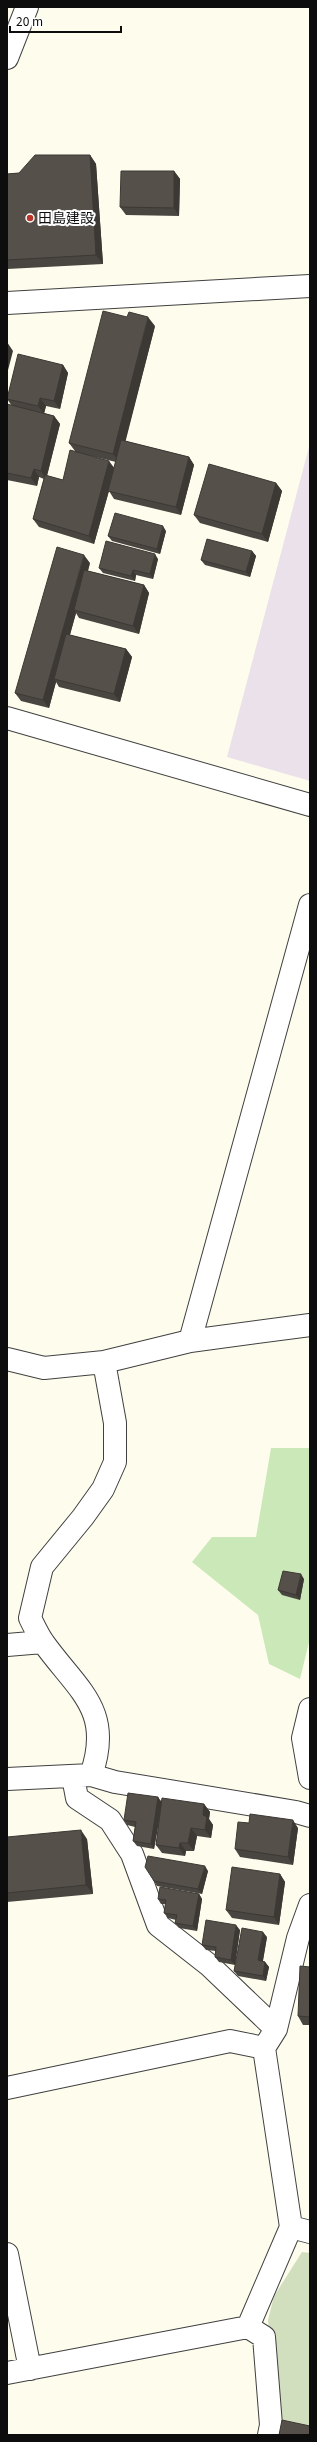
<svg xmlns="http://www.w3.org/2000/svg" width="317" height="2442" font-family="Georgia,'Noto Sans JP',serif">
	<rect width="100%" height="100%" fill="#fefded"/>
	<path fill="#ebe1eb" d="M310,443v338l-83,-24z"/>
	<path fill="#cbe8b8" d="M271,1448h39v190l-10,41 -31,-15 -11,-49 -66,-53 20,-25h44z"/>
	<path fill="#d1dfbf" d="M302,2252l8,1v175l-33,-8 -9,-100 6,-24z"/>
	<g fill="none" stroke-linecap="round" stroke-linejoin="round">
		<g stroke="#404040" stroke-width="24">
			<path id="minor" d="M7,58l20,-51
				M7,303l303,-17
				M7,718l303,87
				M190,1341l120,-436
				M7,1359l37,9 60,-6 86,-21 120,-16
				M7,1645l36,-3
				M310,1709l-7,29 7,40
				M91,1775c23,-66 -14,-85 -48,-133 -5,-7 -9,-16 -13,-24l12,-51 41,-50 20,-28 12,-27v-39l-11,-61
				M73,1777l4,21 33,22 22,34 26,71 51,40 67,64
				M7,1779l84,-4 24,7 181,30 14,4
				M7,2088l223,-47 34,7
				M291,2227l19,5
				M7,2254l23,115
				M248,2327l43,-100 -27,-179 12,-19 22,-91 12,-33
				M7,2373l241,-46 16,10 7,88 -2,10"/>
		</g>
		<use href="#minor" stroke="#fff" stroke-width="22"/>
	</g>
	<path fill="#494540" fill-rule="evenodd" d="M90,155l6,9 7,100 -96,5v-95l12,-1z
		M174,171l6,8 -1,37 -53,-1 -6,-8z
		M155,326l-30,115 64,16 5,8 -13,50 -67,-16 -5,-8 -15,53 -55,-17 -6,-8 11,-40 -5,-2 -2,9 -30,-6v-76l5,2 -5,-7 56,-34 5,8 -8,36 -14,-3 -2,7 10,3 6,8 -13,52 16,4 12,-29 -6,-8zM87,455l29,7 -2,6z
		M276,483l6,8 -14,51 -68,-19 -6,-8z
		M166,531l-6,23 -48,-13 -4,-5z
		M252,551l4,5 -6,21 -45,-12 -4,-5z
		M158,559l-5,20 -17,-4 -1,6 -32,-8 -4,-5z
		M90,563l-2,8 56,14 5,8 -10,41 -60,-16 -3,-5 -6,22 56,14 6,8 -12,45 -61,-15 -3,-5 -7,26 -28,-7 -6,-8z
		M304,1579l-4,21 -18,-5 -4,-5z
		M158,1797l3,5 43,2 6,8 -1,7 4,6 -2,13 -14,-2 -3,15h-8l-1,5 -23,-3 -6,-8 4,-29 -6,33 -17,-3 -4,-5 2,-14 -8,-2 -3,-5z
		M298,1828l-5,37 -53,-8 -5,-8z
		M7,1837l80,2 6,55 -86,8z
		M208,1871l-6,23 -45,-8 -3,-5z
		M280,1874l5,8 -6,43 -47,-7 -6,-8z
		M199,1894l3,5 -5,32 -18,-3 -4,-5 1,-3 -8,-2 -4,-5 2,-9h-5l-3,-5z
		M240,1930l-5,35 -16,-3 -4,-5 1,-6 -10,-1 -4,-5z
		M267,1937l-4,24 2,1 4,5 -3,14 -28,-5 -4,-5z
		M310,1967v58h-7l-5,-9z"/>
	<path fill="#3c3834" d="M90,155l6,9 7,100 -7,-9z
		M174,171l6,8 -1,37 -5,-8z
		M148,317l7,9 -35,137 -7,-9z
		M7,342l6,9 -6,23z
		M63,365l5,8 -8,36 -6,-8z
		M40,398l6,8 -2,8 -6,-8z
		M54,416l6,8 -14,55 -5,-8z
		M189,457l5,8 -13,50 -5,-8z
		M109,461l6,8 -21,75 -5,-8z
		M34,469l5,8 -2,9 -6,-8z
		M276,483l6,8 -14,51 -6,-8z
		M163,526l3,5 -6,23 -3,-5z
		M252,551l4,5 -6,21 -4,-5z
		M155,554l3,5 -5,20 -3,-5z
		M84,555l6,8 -14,48 -2,-1 2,3 -19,67 -3,-1 2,3 -7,26 -6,-8z
		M133,570l3,5 -1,6 -4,-5z
		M144,585l5,8 -10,41 -6,-8z
		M126,649l6,8 -12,45 -6,-8z
		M301,1574l3,5 -4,21 -4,-5z
		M158,1797l4,6 -8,46 -3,-5z
		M204,1804l6,8 -1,7 4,6 -2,13 -6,-8 -2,-15z
		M293,1820l5,8 -5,37 -5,-8z
		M191,1828l6,8 -3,15 -6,-8z
		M81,1830l6,9 6,55 -7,-9z
		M180,1843l6,8 -1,5 -6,-8z
		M205,1866l3,5 -6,23 -4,-5z
		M280,1874l5,8 -6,43 -5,-8z
		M199,1894l3,5 -5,32 -4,-5z
		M236,1925l4,5 -5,35 -4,-5z
		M263,1932l4,5 -5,28 -4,-5z
		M265,1962l4,5 -3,14 -3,-5z"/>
	<path fill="#55504a" stroke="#3c3834" d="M35,155h55l6,100 -89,5v-86l12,-1z
		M121,171h53v37l-54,-1z
		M103,311l24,6 2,-5 19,5 -35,137 -44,-11z
		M18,354l45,11 -9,36 -14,-3 -2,8 -31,-7z
		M7,404l47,12 -13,55 -7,-2 -3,9 -24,-5z
		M121,440l68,17 -13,50 -68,-16z
		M70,450l39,11 -20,75 -56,-17 12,-44 18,5z
		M209,464l67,19 -14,51 -68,-19z
		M115,513l48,13 -6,23 -49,-13z
		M207,539l45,12 -6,21 -45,-12z
		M106,541l49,13 -5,20 -17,-4 -2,6 -32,-8z
		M57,547l27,8 -41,145 -28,-7z
		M84,570l60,15 -11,41 -59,-16z
		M66,634l60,15 -12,45 -60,-15z
		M283,1571l18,3 -5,21 -18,-5z
		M128,1793l30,4 -7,47 -18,-3 3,-19 -12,-2z
		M162,1798l42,6 -1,11 4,2 -2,13 -14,-2 -3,15h-8l-1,5 -23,-3z
		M250,1814l43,6 -5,37 -53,-8 3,-27 11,1z
		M81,1830l5,55 -79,8v-56z
		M148,1856l57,10 -7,23 -44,-8 -9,-14z
		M232,1867l48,7 -6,43 -48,-7z
		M160,1887l39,7 -6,32 -18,-3 2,-8 -13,-2 2,-13 -8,-1z
		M206,1920l30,5 -5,35 -16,-3 1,-10 -14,-2z
		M242,1928l21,4 -5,28 7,2 -2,14 -29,-5z
		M300,1966l10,1v50l-12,-1z
		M282,2420l28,6v9h-31z"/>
	<circle fill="#b93529" stroke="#fff" stroke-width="1.5" cx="30" cy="218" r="4"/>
	<g text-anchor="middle" stroke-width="4" stroke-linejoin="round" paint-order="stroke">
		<g font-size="14" fill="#0d0d0d" stroke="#fff" text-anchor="start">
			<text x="38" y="223">田島建設</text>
		</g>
	</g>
	<rect width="317" height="2442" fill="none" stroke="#0d0d0d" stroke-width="16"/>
	<path d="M10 26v6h111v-6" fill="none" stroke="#0d0d0d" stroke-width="2"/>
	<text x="16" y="26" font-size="12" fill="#0d0d0d" stroke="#ffffff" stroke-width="3" paint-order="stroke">20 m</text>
</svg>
